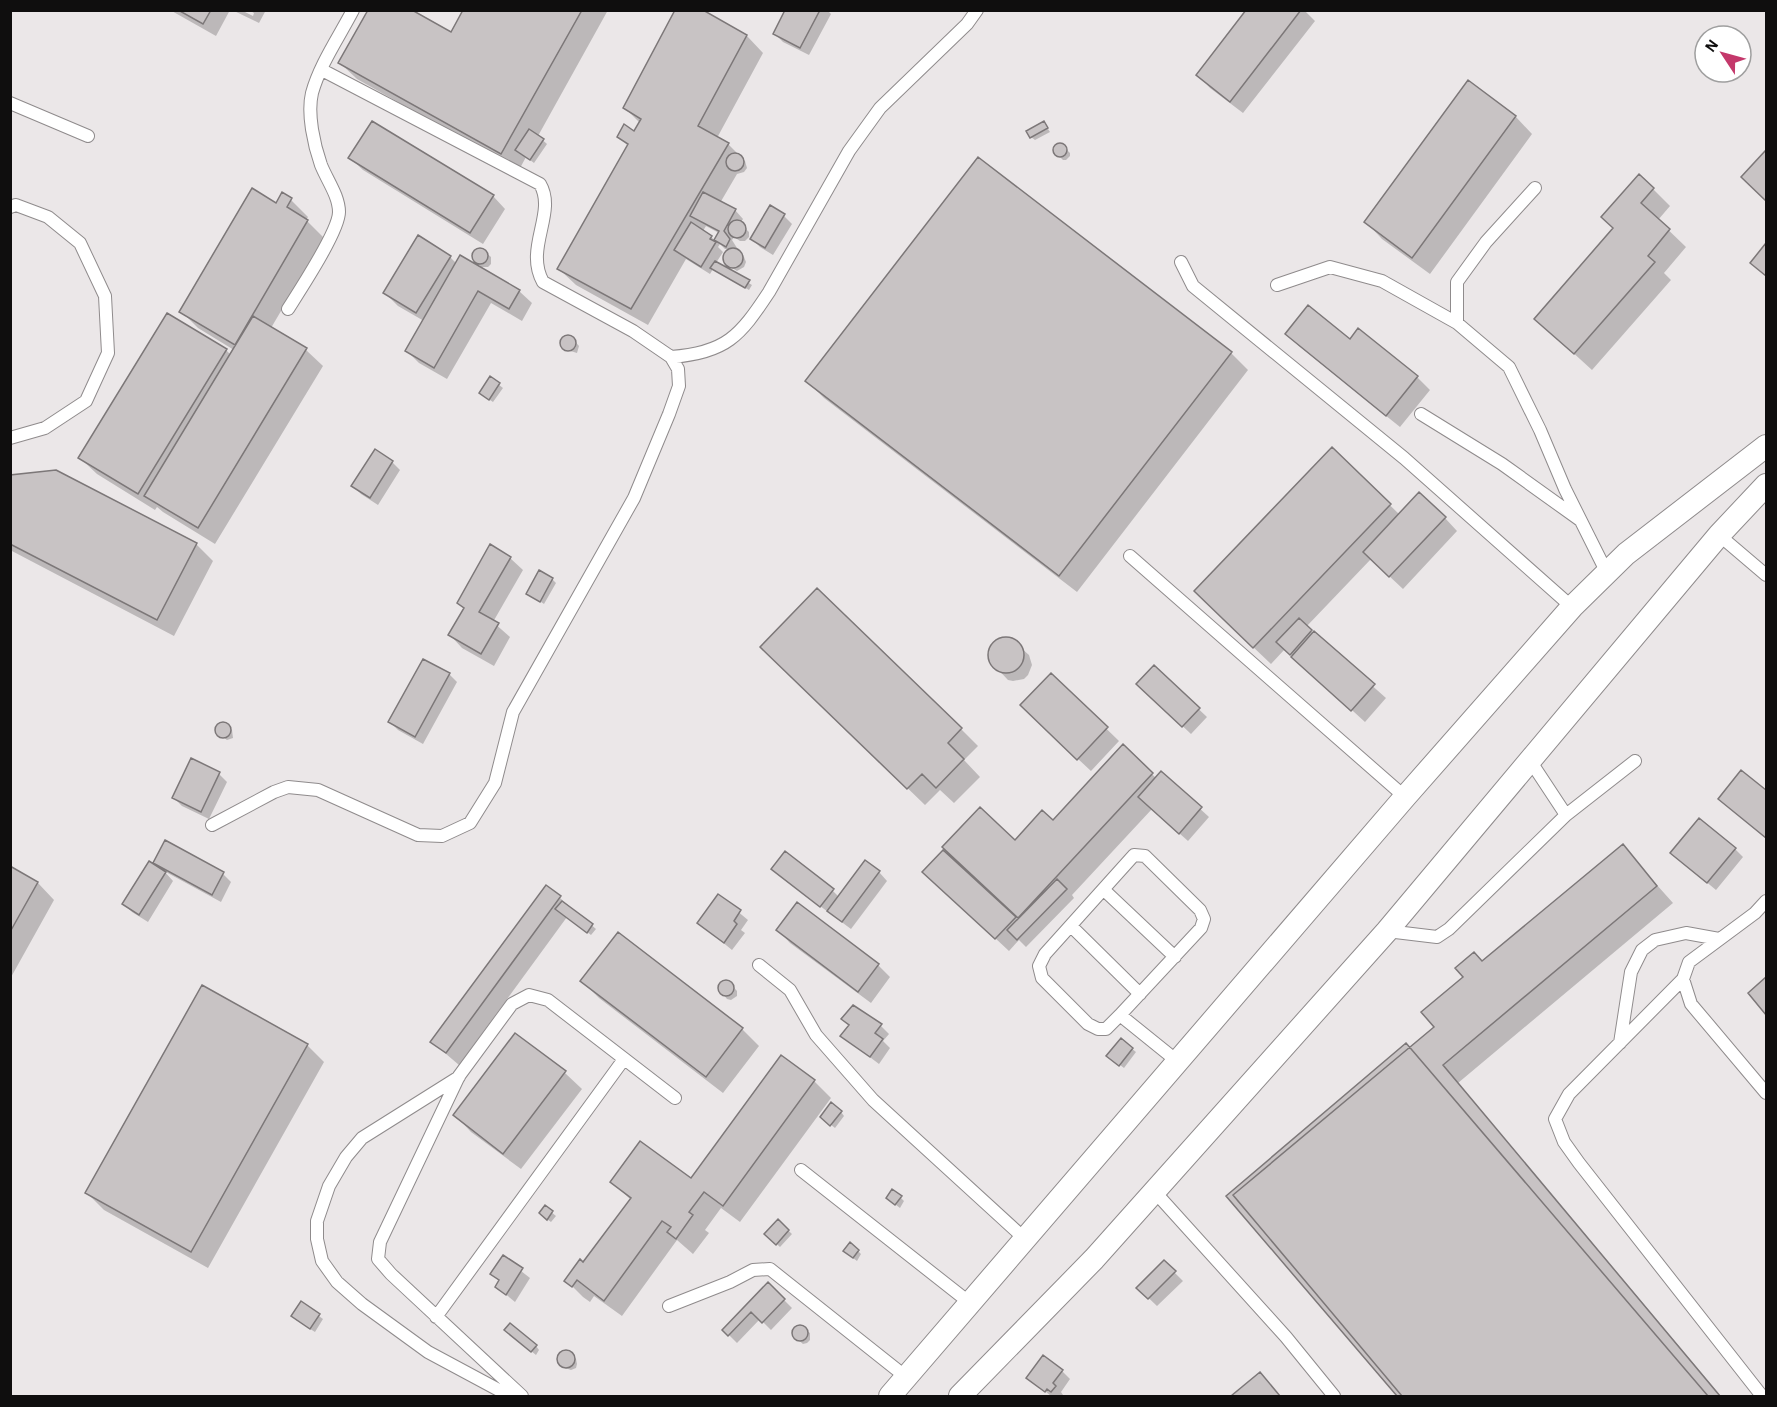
<svg xmlns="http://www.w3.org/2000/svg" width="1777" height="1407" font-family="'Alegreya Sans',sans-serif">
	<rect width="100%" height="100%" fill="#ebe7e8"/>
	<path fill="#0003" fill-rule="evenodd" d="M170,10h60l-14,26z
		M232,10h9l12,6 1,-3 -5,-3h17l-7,13z
		M465,10h143l-70,126 9,8 -13,19 -8,-6 -7,13 -162,-91 -17,-16 111,-29z
		M700,10l47,26 16,17 -46,85 11,6 17,17 2,7 -3,4 -7,2 -17,29 15,7 8,9 -3,5 9,8v5l-4,4h-5l-6,-4 -2,3 5,8 -1,2 8,7 2,5 -2,5 -7,4 -8,-5 -4,-4 -1,-6 4,-7h-3l-5,-5 -2,3 5,5 -7,11 36,22 -3,5 -36,-21 -3,5 -24,-15 -38,66 -72,-40 -17,-16 69,-123 -9,-10 16,-2 5,-11 -16,-16zM706,226l13,7 -3,8 -13,-10z
		M787,10h40l4,4 -22,41 -26,-13 -8,-8z
		M1247,10h57l11,11 -72,92 -33,-25 -12,-13z
		M1468,83l48,34 16,17 -102,140 -48,-35 -16,-17z
		M1044,123l6,9 -15,8 -4,-3z
		M1058,146h5l7,7v3l-4,4h-3l-7,-7z
		M1766,153v47l-23,-23z
		M350,158l143,38 12,13 -22,35 -120,-74z
		M1653,189l17,17 -12,14 28,27 -22,26 7,7 -79,90 -56,-51z
		M283,194l8,6 17,17 -2,3 18,18 -53,90 35,22 17,16 -108,178 -52,-32 -6,-5 -2,3 -58,-36 -17,-16 146,-108 5,5 3,-5 -36,-22 -17,-17 95,-106z
		M770,208l14,8 8,8 -19,31 -13,-8 -8,-8z
		M483,250l8,7v7l-3,3h-7l-7,-8 2,-8z
		M450,257l7,7 62,27 13,12 -10,18 -31,-18 -44,76 -28,-16 -12,-12 17,-30 -26,-15 -13,-13z
		M1358,330l59,47 13,13 -30,37 -101,-81 -12,-12 63,7z
		M568,336l4,2 7,8 -2,7 -13,-4 -3,-5 1,-4z
		M1231,353l17,17 -171,222 -253,-194 -17,-17z
		M490,378l13,10 -10,14 -9,-6z
		M1332,449l68,66 45,3 12,13 -54,58 -32,-30 -65,68 80,71 -21,24 -80,-73 -14,15 -59,-56z
		M392,462l8,8 -22,35 -17,-11 -8,-8z
		M10,477l186,67 17,17 -39,75 -164,-86z
		M510,558l13,12 -30,52 17,15 -16,29 -32,-18 -12,-13 15,-26 -7,-6z
		M552,579l4,4 -12,21 -16,-11z
		M1011,639l18,16 3,10 -4,10 -4,4 -11,2 -5,-1 -16,-17 -2,-11 6,-9 4,-3z
		M779,664l182,65 17,17 -14,14 16,17 -26,26 -14,-13 -15,15z
		M1154,667l53,50 -16,17 -53,-50z
		M449,674l8,8 -34,62 -25,-14 -8,-8z
		M1051,675l68,66 -28,30 -57,-53z
		M220,724h4l8,6 1,8 -6,2 -9,-7 -1,-4z
		M1123,747l33,31 5,-5 48,44 -21,24 -36,-32 -80,86 2,3 -48,49 -7,-7 -10,11 -72,-67 74,30 2,-2 2,-70 38,-20z
		M191,760l28,14 8,8 -18,37 -27,-13 -9,-9z
		M1741,772l25,20v47l-46,-40z
		M166,843l57,31 8,8 -10,20 -57,-31 9,10 -25,41 -16,-10 -8,-8 39,-34 -8,-8z
		M1622,846l51,57 -215,180 263,313h-322l-170,-200 207,-169z
		M1735,849l8,8 -27,33 -35,-29z
		M10,868l28,15 16,17 -44,79z
		M879,872l8,9 -36,48 -70,-52 52,14 6,6z
		M719,896l29,24 -7,10 4,3 -13,17 -33,-27z
		M560,898l36,31 -5,6 -24,-18 -108,148 -27,-23z
		M778,930l100,35 12,12 -19,26 -81,-60z
		M619,934l123,95 17,17 -36,47 -124,-95 -17,-17z
		M726,981l4,2 7,8v5l-6,4 -4,-1 -8,-10 3,-6z
		M853,1007l28,19 8,8 -6,7 7,7 -11,16 -37,-28 8,-10z
		M1121,1040l15,12 -12,16 -12,-9z
		M307,1045l17,17 -116,206 -104,-58 -17,-17z
		M782,1058l32,23 17,17 -91,124 -19,-14 -16,22 4,3 -16,21 -16,-14 -55,76 -28,-20 -4,6 -7,-5 -17,-17 18,-16 47,-64 -19,-18 80,-2z
		M565,1073l17,16 -61,80 -50,-37 -16,-17z
		M841,1112l3,4 -9,12 -10,-8z
		M901,1198l3,3 -4,7 -9,-7z
		M545,1207l11,9 -5,6 -7,-5z
		M778,1221l14,13 -12,13 -14,-13z
		M858,1251l3,3 -4,7 -8,-6z
		M503,1257l27,21 -15,24 -18,-15 3,-5 -8,-8z
		M1164,1262l19,19 -26,25 -19,-18z
		M768,1284l24,24 -21,22 -11,-11 -23,24 -13,-13z
		M301,1303l22,16 -8,13 -19,-12z
		M800,1326l10,7v7l-3,3 -4,1 -8,-7 -1,-7z
		M510,1334l26,12 3,4 -3,5z
		M565,1352l11,7 1,5 -1,4 -5,2 -6,-2 -6,-8v-4z
		M1062,1371l8,8 -9,13 2,3 -1,1h-11l-23,-19z
		M1260,1374l20,22h-47z"/>
	<path fill="#c8c3c4" stroke="#7c7778" stroke-width="1.5" d="M178,10h33l-8,14z
		M368,10h44l39,22 12,-22h119l-81,144 -163,-91z
		M675,10h28l44,25 -49,91 31,17 -98,166 -74,-40 71,-125 -11,-7 7,-13 10,7 7,-12 -18,-11z
		M785,10h35l-20,38 -27,-14z
		M1246,10h55l-71,92 -34,-27z
		M1468,80l48,36 -104,142 -48,-36z
		M372,121l122,74 -24,38 -122,-75z
		M1044,121l4,7 -18,10 -4,-7z
		M529,129l15,10 -14,21 -15,-10z
		M1053 150a7 7 0 1 1 14 0a7 7 0 1 1-14 0Z
		M1766,150v51l-25,-24z
		M726 162a9 9 0 1 1 18 0a9 9 0 1 1-18 0Z
		M978,157l254,195 -173,224 -254,-195z
		M1639,174l15,14 -13,15 29,26 -22,27 7,6 -81,92 -40,-35 79,-91 -12,-11z
		M252,188l24,15 6,-11 10,6 -5,9 21,13 -73,125 -56,-33z
		M703,192l33,17 -12,22 6,8 -4,8 -12,-7 5,-9 -29,-15z
		M770,205l15,9 -20,34 -15,-9z
		M728 229a9 9 0 1 1 18 0a9 9 0 1 1-18 0Z
		M691,222l21,14 -2,3 6,3 -15,25 -27,-17z
		M418,235l33,21 -35,57 -33,-20z
		M1766,243v33l-16,-13z
		M472 256a8 8 0 1 1 16 0a8 8 0 1 1-16 0Z
		M723 258a10 10 0 1 1 20 0a10 10 0 1 1-20 0Z
		M460,255l60,35 -11,19 -31,-18 -44,77 -29,-17z
		M715,261l35,19 -5,8 -35,-20z
		M1308,305l42,34 8,-11 60,48 -32,40 -101,-82z
		M167,313l60,36 -89,145 -60,-36z
		M253,316l54,32 -109,180 -54,-32z
		M560 343a8 8 0 1 1 16 0a8 8 0 1 1-16 0Z
		M490,376l10,7 -11,17 -10,-7z
		M1332,447l59,57 -138,144 -59,-57z
		M375,449l18,12 -23,37 -19,-12z
		M56,470l141,73 -40,77 -147,-76v-69z
		M1419,492l27,25 -57,60 -26,-25z
		M490,544l21,13 -32,55 20,11 -18,31 -33,-19 16,-27 -7,-5z
		M539,570l14,8 -13,24 -14,-8z
		M817,588l145,140 -14,15 16,16 -28,29 -14,-14 -15,15 -147,-142z
		M1299,618l13,12 -22,25 -14,-13z
		M1314,631l61,53 -24,27 -60,-54z
		M988 655a18 18 0 1 1 36 0a18 18 0 1 1-36 0Z
		M423,659l27,14 -35,64 -27,-15z
		M1154,665l46,43 -18,19 -46,-43z
		M1051,673l57,54 -31,33 -57,-55z
		M215 730a8 8 0 1 1 16 0a8 8 0 1 1-16 0Z
		M1123,744l30,29 -135,145 -76,-71 38,-40 35,33 27,-30 11,10z
		M191,758l29,14 -19,40 -29,-14z
		M1741,770l25,20v48l-48,-39z
		M1161,771l41,36 -23,27 -41,-37z
		M1699,818l37,30 -29,35 -37,-30z
		M165,840l59,32 -12,23 -59,-32z
		M1623,844l34,42 -214,179 277,331h-318l-169,-201 201,-168 -13,-15 42,-35 -8,-9 19,-16 8,9z
		M943,850l73,67 -21,22 -73,-67z
		M785,851l49,38 -14,18 -49,-38z
		M865,860l15,11 -38,51 -15,-11z
		M149,861l17,11 -27,43 -17,-11z
		M10,866l28,16 -28,50z
		M1057,879l10,10 -50,51 -10,-10z
		M546,885l15,11 -115,157 -16,-11z
		M718,894l23,16 -7,11 3,3 -13,19 -27,-20z
		M562,901l31,23 -6,9 -32,-24z
		M797,902l82,62 -21,28 -82,-62z
		M618,932l125,96 -37,49 -126,-96z
		M1766,977v38l-18,-22z
		M718 988a8 8 0 1 1 16 0a8 8 0 1 1-16 0Z
		M202,985l106,59 -117,208 -106,-59z
		M853,1005l29,19 -7,9 8,6 -13,18 -30,-21 9,-11 -8,-6z
		M515,1033l51,38 -63,83 -50,-39z
		M1121,1038l12,10 -14,18 -13,-10z
		M1406,1043l302,353h-311l-171,-200z
		M781,1055l34,25 -92,126 -19,-14 -15,20 4,3 -17,24 -9,-7 4,-5 -9,-6 -58,80 -27,-21 -5,7 -8,-6 16,-22 3,3 48,-64 -21,-16 30,-41 51,37z
		M831,1102l11,9 -12,15 -10,-9z
		M892,1189l10,7 -7,9 -9,-7z
		M545,1205l8,6 -6,9 -8,-7z
		M778,1219l11,11 -13,15 -12,-11z
		M850,1242l9,8 -6,8 -10,-7z
		M503,1255l20,13 -17,27 -11,-8 4,-7 -9,-6z
		M1164,1260l12,11 -28,28 -12,-11z
		M768,1282l17,17 -23,24 -11,-11 -23,24 -6,-6z
		M301,1301l19,13 -10,15 -19,-13z
		M510,1323l27,22 -6,7 -27,-22z
		M792 1333a8 8 0 1 1 16 0a8 8 0 1 1-16 0Z
		M557 1359a9 9 0 1 1 18 0a9 9 0 1 1-18 0Z
		M1043,1355l20,15 -10,13 3,3 -5,6 -4,-3 -2,3 -19,-14z
		M1260,1372l20,24h-49z"/>
	<g fill="none" stroke-linecap="round" stroke-linejoin="round">
		<g stroke="#8f8b8c" stroke-width="14">
			<path id="lane" d="M10,103l78,33
				M10,207l6,-2 32,12 32,26 25,53 3,57 -22,48 -41,27 -35,10
				M1181,262l12,24 211,172 168,149
				M1277,285l53,-18 52,14 75,42 52,44 31,63 25,59 42,84
				M288,309c12,-19 51,-78 51,-97 0,-16 -12,-32 -18,-47 -7,-20 -14,-51 -9,-72 8,-29 27,-56 41,-83
				M1457,323v-41l29,-40 49,-54
				M671,357c55,-4 69,-21 98,-65l80,-141 31,-43 87,-84 10,-14
				M1421,414l81,50 78,56
				M1719,535l47,40
				M1130,556l275,241
				M1566,815l69,-54
				M212,825l62,-33 14,-5 30,3 100,45 24,1 28,-13 25,-40 18,-71 121,-214 35,-84 10,-28 -1,-17 -7,-12 -38,-26 -90,-49c-19,-34 14,-69 -3,-98l-218,-114
				M1104,890l71,67
				M1766,901l-11,12 -66,49 -6,17 8,25 75,89
				M1071,926l69,68
				M1387,931l50,6 12,-8 117,-114 -35,-53
				M759,965l31,25 26,45 57,65 152,139
				M1683,979l-114,115 -14,25 9,23 15,21 183,233
				M1120,1015l-14,14h-8l-10,-5 -46,-46 -3,-12 6,-12 89,-99 11,1 55,54 4,9 -3,9 -81,87 57,46
				M1620,1043l11,-71 11,-22 13,-10 31,-7 33,6
				M459,1077l-97,61 -16,19 -17,29 -12,35v18l5,22 15,21 25,22 66,48 82,44
				M801,1170l169,133
				M1155,1192l131,145 48,59
				M669,1306l61,-24 23,-12 17,-1 136,108
				M436,1317l188,-258
				M522,1396l-131,-122 -13,-15 2,-17 79,-166 53,-72 17,-9 19,5 127,98"/>
		</g>
		<g stroke="#8f8b8c" stroke-width="24">
			<path id="street" d="M890,1396l515,-599 167,-190 54,-53 140,-108
				M960,1396l134,-137 293,-328 332,-396 47,-50"/>
		</g>
		<use href="#lane" stroke="#fff" stroke-width="12"/>
		<use href="#street" stroke="#fff" stroke-width="22"/>
	</g>
	<rect width="1777" height="1407" fill="none" stroke="#0f0e0e" stroke-width="24"/>
	<g transform="translate(1723 54) rotate(306)"><circle r="28" fill="#ffffff" stroke="#9f9f9f" stroke-width="1.5"/>
	<path d="M0-4.5L10 22L0 15L-10 22Z" fill="#c4386b"/>
	<text y="-9" font-size="16" font-weight="bold" text-anchor="middle" fill="#0f0e0e">N</text>
	</g>
</svg>
